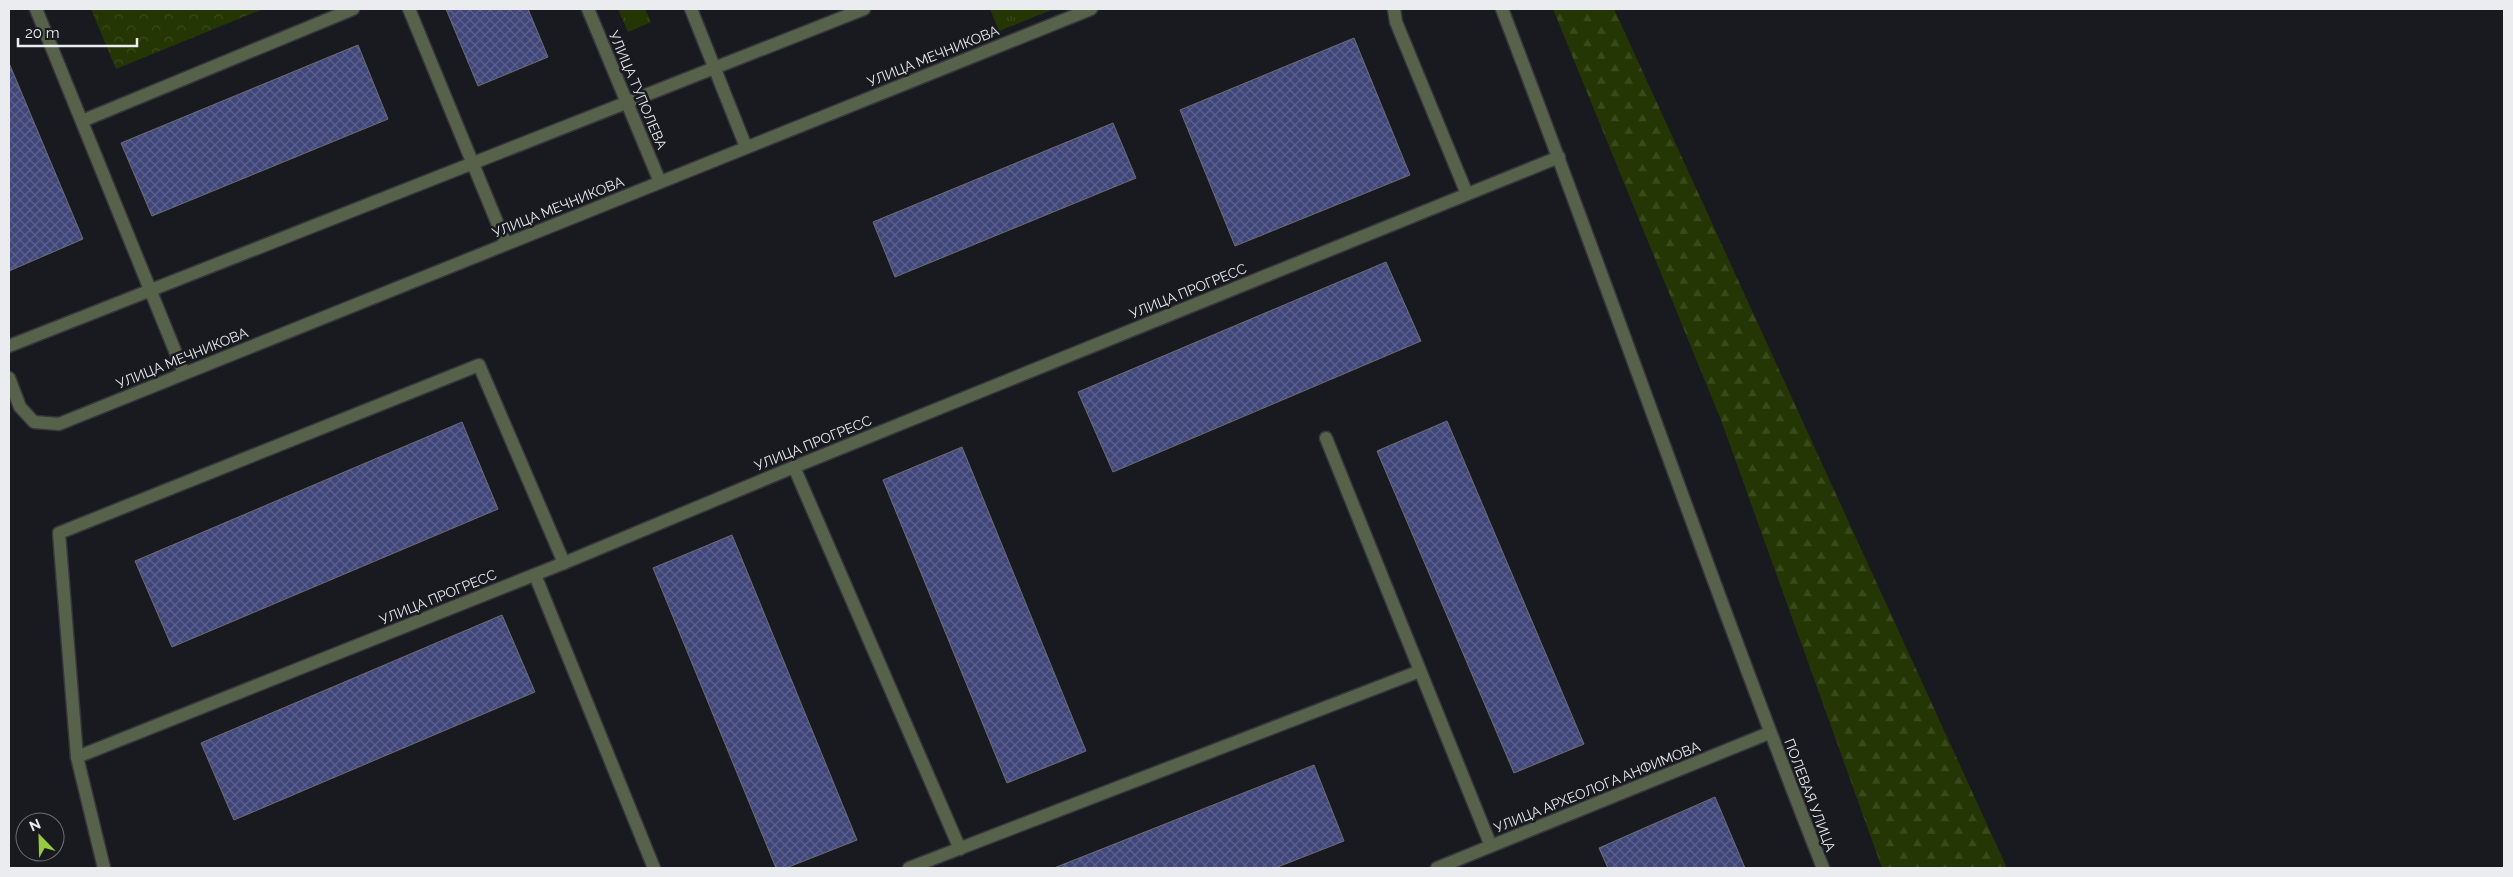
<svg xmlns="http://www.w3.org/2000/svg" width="2513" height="877" font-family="Raleway,sans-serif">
	<defs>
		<pattern id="grass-tufts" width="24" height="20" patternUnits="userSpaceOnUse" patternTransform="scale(1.25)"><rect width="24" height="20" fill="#243603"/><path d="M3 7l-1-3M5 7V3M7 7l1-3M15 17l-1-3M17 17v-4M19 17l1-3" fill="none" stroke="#394a1c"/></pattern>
		<pattern id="forest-firs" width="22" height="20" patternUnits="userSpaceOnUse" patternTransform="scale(1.25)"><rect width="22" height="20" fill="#243603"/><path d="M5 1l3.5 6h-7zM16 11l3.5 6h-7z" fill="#394a1c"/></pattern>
		<pattern id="park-crowns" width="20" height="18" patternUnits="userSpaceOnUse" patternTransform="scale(1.25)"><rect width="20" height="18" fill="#243603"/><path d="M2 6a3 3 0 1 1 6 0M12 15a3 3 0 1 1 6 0" fill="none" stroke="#394a1c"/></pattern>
		<pattern id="building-cross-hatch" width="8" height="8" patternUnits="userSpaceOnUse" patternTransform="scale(1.25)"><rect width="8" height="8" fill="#404679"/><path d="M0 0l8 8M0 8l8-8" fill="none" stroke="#5c618c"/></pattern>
	</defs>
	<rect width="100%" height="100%" fill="#191a20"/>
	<path fill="url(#grass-tufts)" d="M618,9h27l6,13 -23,10z
		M990,9h64l-55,22z"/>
	<path fill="url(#forest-firs)" d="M1553,9h61l393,859h-125l-161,-448z"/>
	<path fill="url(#park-crowns)" d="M91,9h172l-147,60z"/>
	<path fill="url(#building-cross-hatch)" stroke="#6c6e74" d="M446,9h82l20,48 -70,29z
		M1354,38l56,137 -175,71 -55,-136z
		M358,45l30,74 -236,97 -31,-73z
		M9,63l74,176 -74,32z
		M1113,123l23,55 -241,99 -22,-55z
		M1386,262l35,79 -308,131 -35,-80z
		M1447,421l137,323 -70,29 -137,-322z
		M462,422l36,87 -326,138 -37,-86z
		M962,447l124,304 -79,32 -124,-303z
		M732,535l125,305 -71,28h-10l-123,-300z
		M502,615l33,77 -301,128 -33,-77z
		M1314,765l30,76 -69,27h-221z
		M1715,797l30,71h-137l-9,-20z"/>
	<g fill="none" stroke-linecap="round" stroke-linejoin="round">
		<g stroke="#36373d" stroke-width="15">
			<path id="service" d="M36,9l148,364
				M409,9l97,235
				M1394,9l2,13 71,172
				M82,121l271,-112
				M9,346l855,-337
				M1326,438l165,408
				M794,467l166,382
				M535,575l119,293
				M104,868l-27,-111 -18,-224 420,-168 85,198
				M909,868l511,-197"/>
		</g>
		<g stroke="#36373d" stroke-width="15">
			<path id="minor" d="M588,9l72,173
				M691,9l55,138
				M1502,9c110,285 209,575 321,859
				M9,378l11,29 14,15 25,2 1032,-415
				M77,757l487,-194 230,-96 765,-310
				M1437,868l332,-135"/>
		</g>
		<use href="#service" stroke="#57624b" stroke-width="12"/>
		<use href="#minor" stroke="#57624b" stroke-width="12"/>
	</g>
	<g text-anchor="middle" stroke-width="5" stroke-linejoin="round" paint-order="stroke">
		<g font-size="14" fill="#ebecf0" stroke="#191a20">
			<text transform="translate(933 56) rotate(-22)" y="5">УЛИЦА МЕЧНИКОВА</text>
			<text transform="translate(638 90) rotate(67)" y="5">УЛИЦА ТУПОЛЕВА</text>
			<text transform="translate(558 207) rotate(-22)" y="5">УЛИЦА МЕЧНИКОВА</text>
			<text transform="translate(1188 291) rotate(-22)" y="5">УЛИЦА ПРОГРЕСС</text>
			<text transform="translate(182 358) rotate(-22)" y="5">УЛИЦА МЕЧНИКОВА</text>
			<text transform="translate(813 443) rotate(-22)" y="5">УЛИЦА ПРОГРЕСС</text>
			<text transform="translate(438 597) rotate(-22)" y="5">УЛИЦА ПРОГРЕСС</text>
			<text transform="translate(1597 787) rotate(-22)" y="5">УЛИЦА АРХЕОЛОГА АНФИМОВА</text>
			<text transform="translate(1810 795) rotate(69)" y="5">ПОЛЕВАЯ УЛИЦА</text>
		</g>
	</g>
	<rect width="2513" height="877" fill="none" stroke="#ebecf0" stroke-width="20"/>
	<g transform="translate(40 837) rotate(337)"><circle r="24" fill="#191a20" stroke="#6d6e73"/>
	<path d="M0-4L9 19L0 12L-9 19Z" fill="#96cc39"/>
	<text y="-8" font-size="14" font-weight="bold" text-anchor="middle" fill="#ebecf0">N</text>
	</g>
	<path d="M18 38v8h119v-8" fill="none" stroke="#ebecf0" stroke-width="2.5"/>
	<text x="25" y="38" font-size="15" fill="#ebecf0" stroke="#191a20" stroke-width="4" paint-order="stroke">20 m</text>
</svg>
